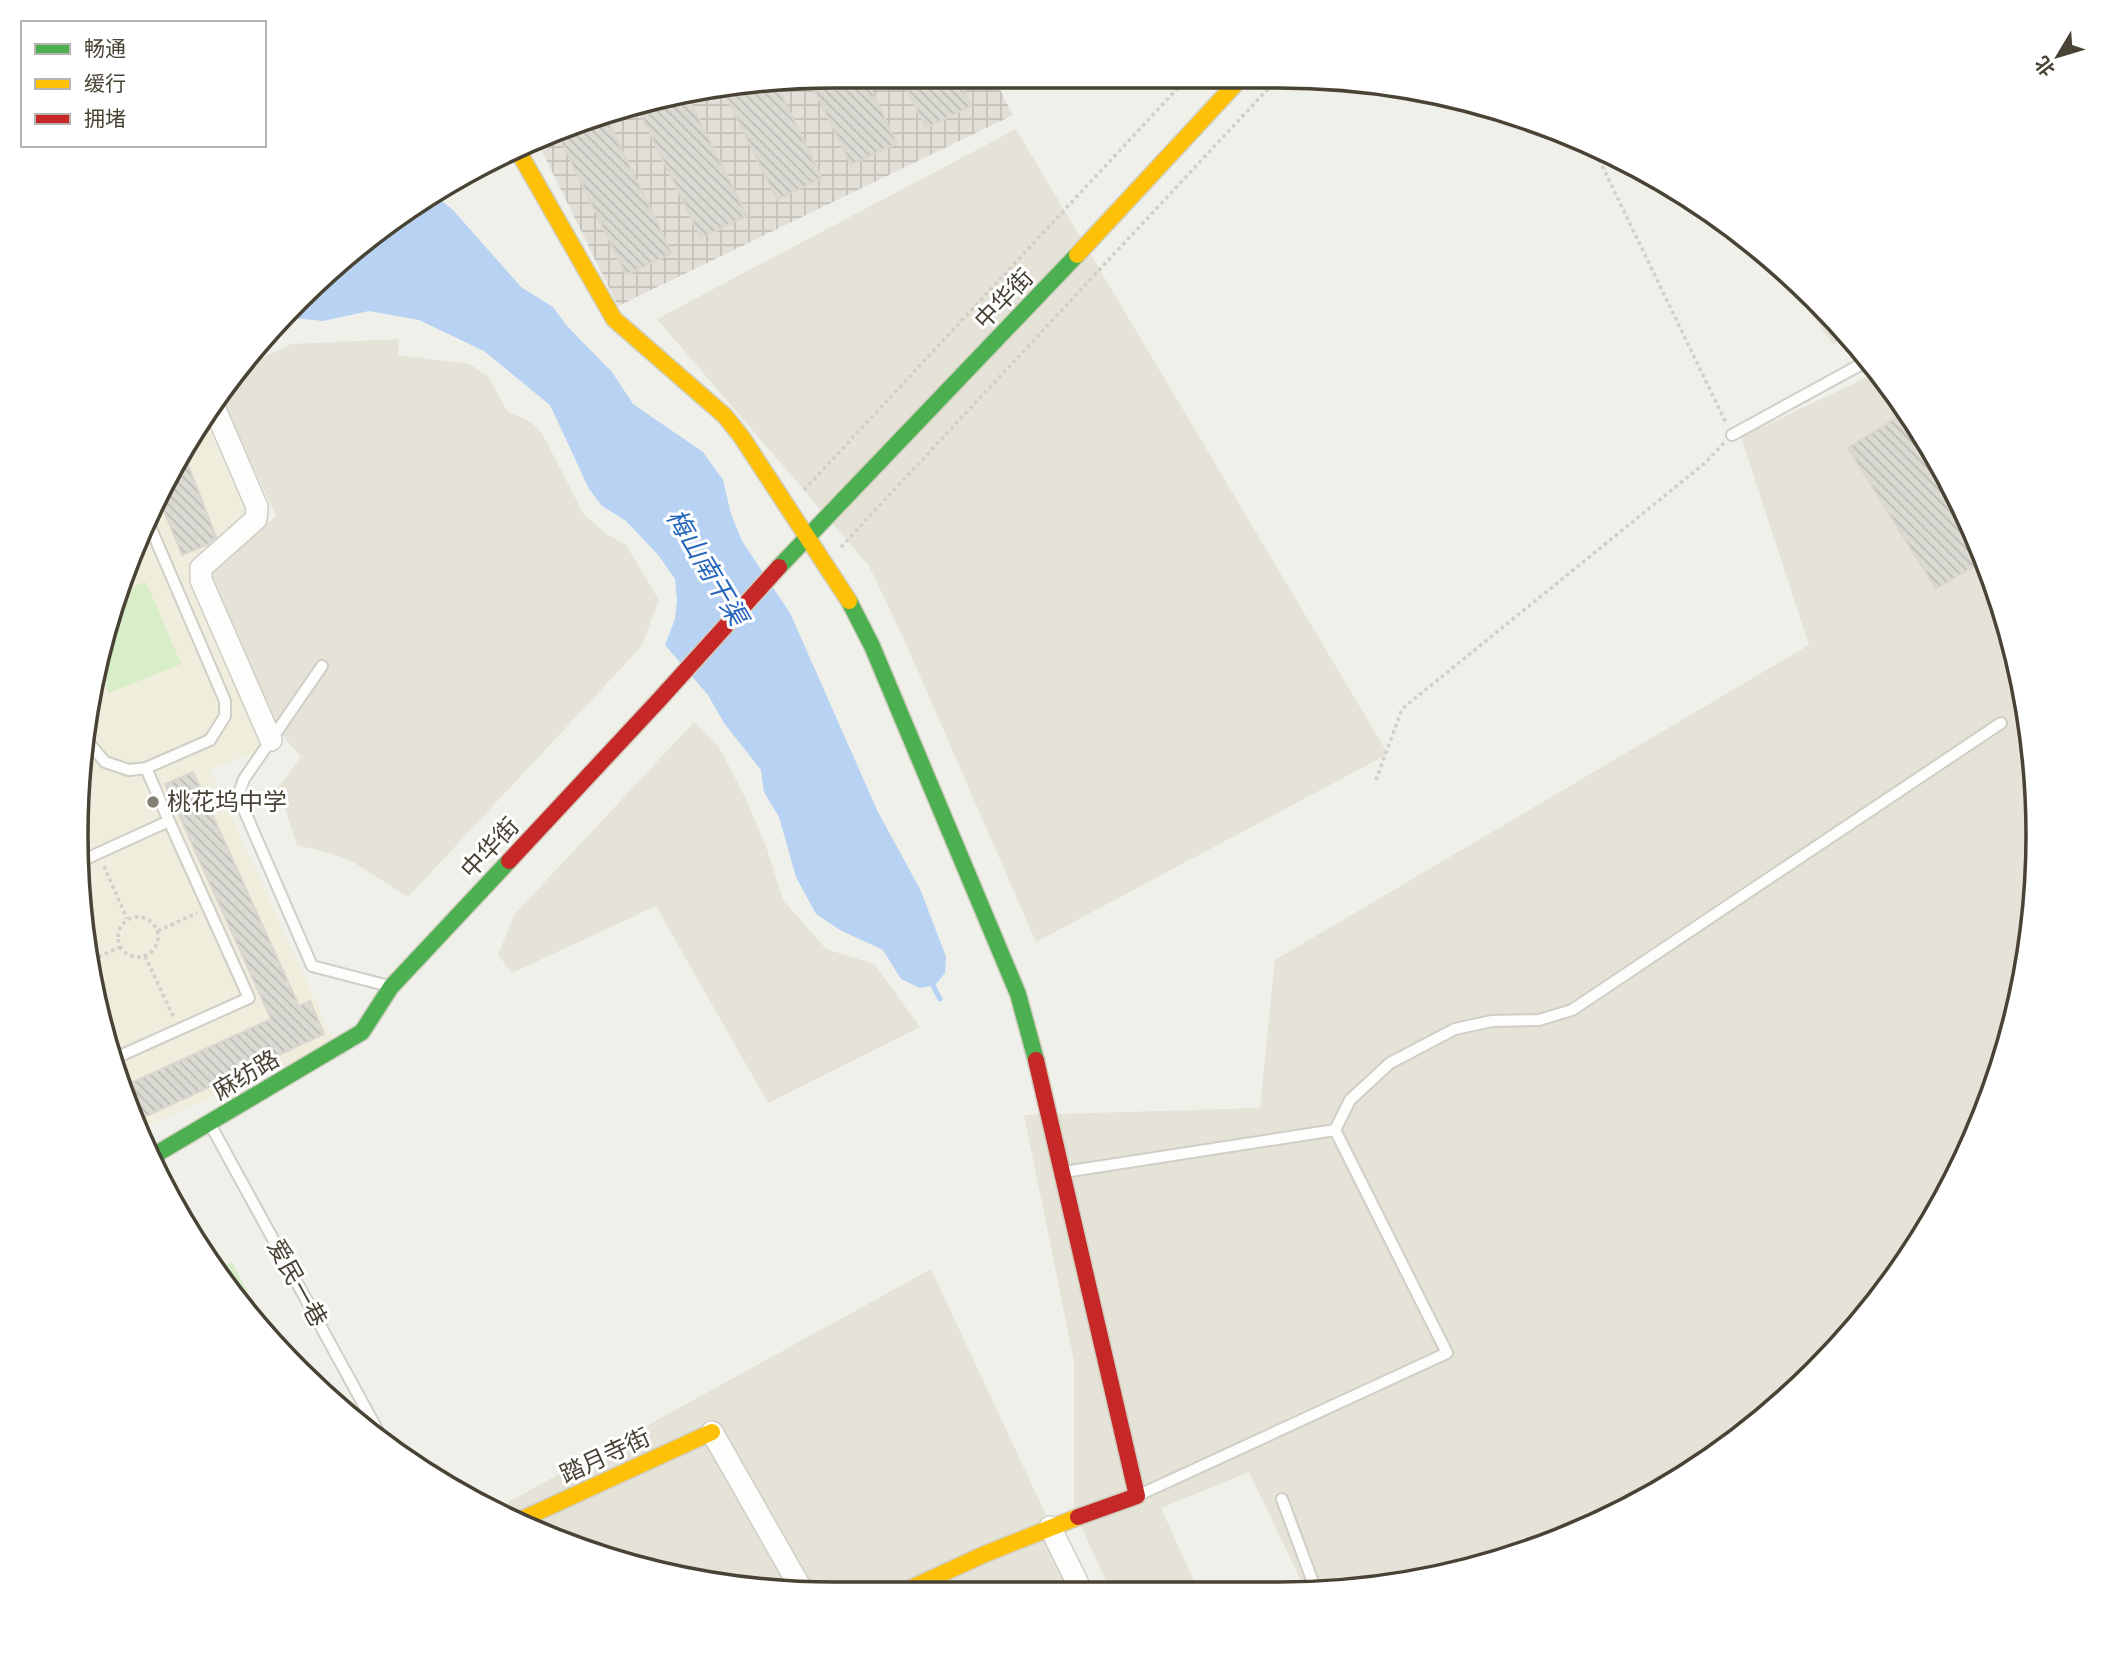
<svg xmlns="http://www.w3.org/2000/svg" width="2114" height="1670" font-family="'Roboto Condensed','Noto Sans SC',sans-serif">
	<defs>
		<pattern id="industrial-grid" width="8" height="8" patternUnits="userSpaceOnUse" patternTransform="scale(1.75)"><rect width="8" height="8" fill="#e1dfd8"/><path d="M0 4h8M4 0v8" fill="none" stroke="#c3c1ba"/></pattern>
		<pattern id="building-back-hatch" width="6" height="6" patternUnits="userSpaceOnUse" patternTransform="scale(1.75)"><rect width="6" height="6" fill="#dad9d2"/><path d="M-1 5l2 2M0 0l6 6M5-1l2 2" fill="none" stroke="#bdbbb5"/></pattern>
	</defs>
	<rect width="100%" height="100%" fill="#f0f0ea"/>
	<path fill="#e5e3d7" d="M1016,129l372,625 -352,188 -133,-305 -34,-71 -212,-247z
		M1777,262l3,2 69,69 -16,12z
		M399,339l-1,16 71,9 19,12 19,35 24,11 11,11 42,82 23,19 19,11 33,55 -18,47 -233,250 -55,-35 -21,-8 -35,-9 -19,-58 23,-30 -28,-33 -64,-149 67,-59 -55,-118 24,-31 46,-23z
		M1878,372l59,83 61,135 34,145 5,149 -24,147 -52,140 -79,126 -102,109 -121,87 -136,62 -194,38h-22l-58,-121 -88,36 39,86h-88l-38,-83v-150l-50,-246 236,-7 15,-148 534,-315 -68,-208z
		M694,722l25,25 27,52 21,50 16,51 43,49 48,15 46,63 -152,76 -112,-197 -144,67 -14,-18 16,-40z
		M931,1269l152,325 -248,1 -148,-15 -142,-43 -51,-27z"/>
	<path fill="url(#industrial-grid)" d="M835,75l158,1 20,39 -395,191 -80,-163 100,-42z"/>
	<path fill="#efeddb" d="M205,419l42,97 -59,57 74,177 -52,19 125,275 -194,84 -40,-96 -26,-197 26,-196 76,-184z"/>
	<path fill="#d8eec8" d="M146,582l35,82 -72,29 -11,-28 3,-26 19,-47z
		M232,1262l39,73 -5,3 -49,-68z"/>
	<path fill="#b7d2f2" d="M429,197l9,1 14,11 69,78 32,20 14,19 45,46 21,32 70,48 20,28 8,34 11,27 48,72 88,199 43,79 25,66 -1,16 -10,12 -15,3 -19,-9 -18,-29 -43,-20 -24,-16 -20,-37 -17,-60 -15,-25 -3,-22 -37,-47 -16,-28 -43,-50 10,-26 2,-18 -2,-22 -16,-23 -33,-35 -24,-15 -13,-17 -39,-84 -66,-54 -65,-31 -50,-9 -46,10 -40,-4 15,-19z"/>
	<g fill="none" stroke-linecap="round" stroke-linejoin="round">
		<path stroke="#b7d2f2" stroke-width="5" d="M930,980l10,19"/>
	</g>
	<path fill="url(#building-back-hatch)" stroke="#d9d7cf" stroke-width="2" d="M835,75h29l33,68 -46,22 -42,-86z
		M900,75l57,1 14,30 -45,22z
		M774,83h2l46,95 -45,22 -54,-110z
		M687,95l60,121 -46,22 -66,-135z
		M605,115l67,138 -46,22 -68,-140z
		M1901,415l64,103 19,42 -48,29 -88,-141z
		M182,449l34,88 -9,8 -25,10 -23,-57 18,-43z
		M193,772l106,234 11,-5 14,33 -186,86 -14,-34 147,-67 -106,-235z"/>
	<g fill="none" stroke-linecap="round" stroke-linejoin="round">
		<g stroke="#cfcec7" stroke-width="14">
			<path id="lane" d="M1732,435l137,-75
				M322,666l-78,113 -6,17 74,170 77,20
				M88,742l17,20 24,8 17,-2 64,-28 15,-24v-15l-76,-177
				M146,768l23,53
				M79,862l90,-41 80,177 -136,61
				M210,1124l174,318
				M1064,1172l271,-42
				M1139,1495l308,-142 -112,-223 15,-30 40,-37 65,-34 37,-8 47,-1 33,-10 429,-287
				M1282,1499l35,94"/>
		</g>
		<g stroke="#cfcec7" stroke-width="24">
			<path id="street" d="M214,407l43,100 -1,12 -55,49v12l70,160
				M712,1432l91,160
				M1050,1527l33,67"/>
		</g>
		<g stroke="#d0cec0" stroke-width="19">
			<path id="fast" d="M779,567l298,-312
				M849,601l23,45 146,348 18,66
				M153,1156l209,-124 29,-45 118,-126"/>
		</g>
		<g stroke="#d0cec0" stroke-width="19">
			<path id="slow" d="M518,151l96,168 111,97 16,20 108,165
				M1077,255l165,-178
				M516,1522l196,-90
				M896,1595l89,-41 93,-37"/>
		</g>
		<g stroke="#d0cec0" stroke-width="19">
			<path id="jam" d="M509,861l150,-161 120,-133
				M1036,1060l101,436 -59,21"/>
		</g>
		<path stroke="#d1cfca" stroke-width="3.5" stroke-dasharray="3.5 3.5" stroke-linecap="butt" d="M1593,147l133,276
			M804,490l385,-414
			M841,547l438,-470
			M1376,780l26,-71 303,-246 19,-20
			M104,866l23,53
			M118 937a20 20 0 1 1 40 0a20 20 0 1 1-40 0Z
			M158,931l39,-18
			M145,956l29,62
			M92,960l28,-13"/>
		<use href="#lane" stroke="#fdfdfc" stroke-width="10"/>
		<use href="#street" stroke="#fdfdfc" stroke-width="21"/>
		<use href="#fast" stroke="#4caf50" stroke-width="16"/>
		<use href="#slow" stroke="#ffc107" stroke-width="16"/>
		<use href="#jam" stroke="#c62828" stroke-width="16"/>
	</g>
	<circle fill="#838074" stroke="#fff" stroke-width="2.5" cx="153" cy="802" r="7"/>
	<g text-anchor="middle" stroke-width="6" stroke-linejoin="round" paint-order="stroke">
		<g font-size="24" fill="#484335" stroke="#fff">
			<text transform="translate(1004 299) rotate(-46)" y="8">中华街</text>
			<text transform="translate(490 848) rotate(-47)" y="8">中华街</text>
			<text transform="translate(246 1075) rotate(-31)" y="8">麻纺路</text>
			<text transform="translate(297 1283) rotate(61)" y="8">爱民一巷</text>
			<text transform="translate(605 1456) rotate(-25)" y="8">踏月寺街</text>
		</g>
		<g font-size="24" fill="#484335" stroke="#fff" text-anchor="start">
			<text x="167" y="810">桃花坞中学</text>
		</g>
		<g font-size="26" font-style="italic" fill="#2566bd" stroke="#fff">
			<text transform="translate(707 567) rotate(59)" y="9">梅山南干渠</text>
		</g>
	</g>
	<path d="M0 0H2114V1670H0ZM835 88H1279A747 747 0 0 1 2026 835V835A747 747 0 0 1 1279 1582H835A747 747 0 0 1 88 835V835A747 747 0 0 1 835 88Z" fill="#fff" fill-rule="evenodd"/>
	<path fill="none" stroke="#484335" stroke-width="3.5" d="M835 88H1279A747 747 0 0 1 2026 835V835A747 747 0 0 1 1279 1582H835A747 747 0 0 1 88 835V835A747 747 0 0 1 835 88Z"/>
	<rect x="21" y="21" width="245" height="126" fill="#ffffff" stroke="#b6b4ae" stroke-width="2"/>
	<rect x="35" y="44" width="35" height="10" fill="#4caf50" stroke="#b6b4ae" stroke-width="2"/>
	<text x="84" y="56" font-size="21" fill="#484335">畅通</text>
	<rect x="35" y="79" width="35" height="10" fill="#ffc107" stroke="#b6b4ae" stroke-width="2"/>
	<text x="84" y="91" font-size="21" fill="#484335">缓行</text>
	<rect x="35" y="114" width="35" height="10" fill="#c62828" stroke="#b6b4ae" stroke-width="2"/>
	<text x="84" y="126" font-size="21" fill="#484335">拥堵</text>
	<g transform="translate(2058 56) rotate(232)" stroke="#ffffff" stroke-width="5" paint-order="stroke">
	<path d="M0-5L12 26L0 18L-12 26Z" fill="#484335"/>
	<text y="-10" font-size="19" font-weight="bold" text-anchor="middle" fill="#484335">北</text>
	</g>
</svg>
